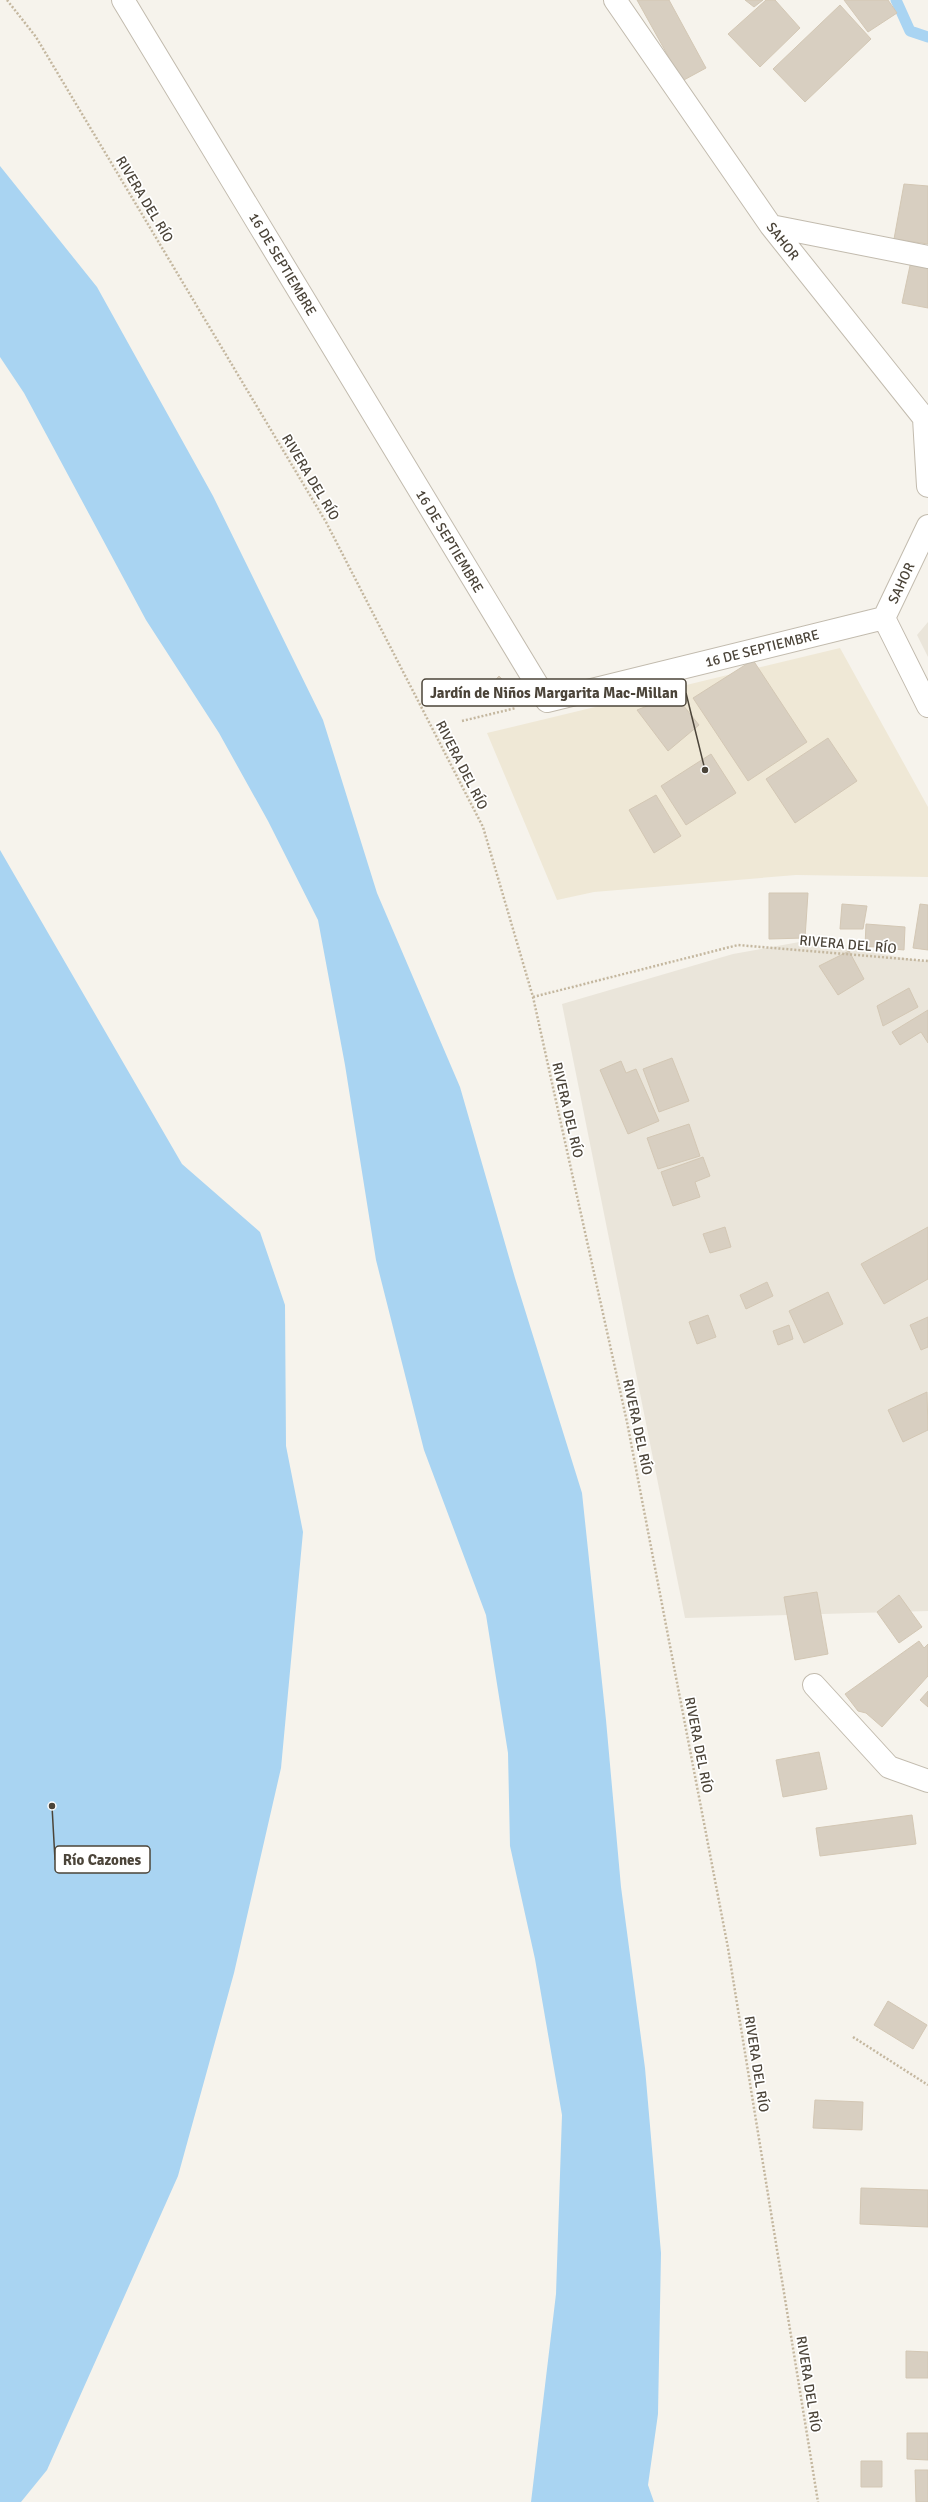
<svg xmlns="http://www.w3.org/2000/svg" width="928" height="2502" font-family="Signika,sans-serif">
	<rect width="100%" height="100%" fill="#f6f3ec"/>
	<path fill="#eae5da" d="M928,622v35l-11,-22z
		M805,941l123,21v649l-243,7 -123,-614 171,-50z"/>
	<path fill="#efe8d6" d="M840,648l88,159v70l-132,-2 -202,17 -37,8 -70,-167z"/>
	<path fill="#a9d4f2" d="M0,166l97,121 116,209 110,224 54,173 83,194 55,191 67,215 24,227 15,167 24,181 16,185 -3,161 -10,71 6,17h-123l25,-208 6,-179 -27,-156 -25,-113 -2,-93 -22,-138 -62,-165 -48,-190 -31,-195 -27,-145 -50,-99 -49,-88 -73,-113 -122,-227 -24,-36z
		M0,850l182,314 78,68 25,73 1,141 17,86 -22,236 -47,205 -56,203 -131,294 -26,32h-21z"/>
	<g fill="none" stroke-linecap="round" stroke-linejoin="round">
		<path stroke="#a9d4f2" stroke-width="11" d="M896,0l14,31 18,6"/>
	</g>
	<path fill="#d8cfc1" stroke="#d3c7b4" d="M637,0h32l37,68 -24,13z
		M745,0h18l-9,7z
		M766,0h9l25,28 -40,39 -32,-33z
		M844,0h44l9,13 -29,19z
		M840,5l31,34 -66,63 -32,-33z
		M904,184l24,2v58l-34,-5z
		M911,261l17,3v44l-26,-5z
		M753,660l54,82 -59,39 -55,-83z
		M499,676l9,9 -12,13 -9,-9z
		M675,695l24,30 -31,26 -31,-41z
		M828,738l29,43 -62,42 -29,-44z
		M711,754l25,39 -50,32 -25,-39z
		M656,795l25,41 -27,17 -25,-43z
		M769,893h39l-3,45 -36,1z
		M842,904l25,2 -4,23h-23z
		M920,904l8,1v45l-15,-2z
		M866,924l39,3 -1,23 -39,-4z
		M849,951l15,28 -26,16 -19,-29z
		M909,988l9,19 -35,19 -6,-20z
		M928,1010v33l-7,-11 -21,13 -8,-13z
		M672,1058l17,43 -30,11 -16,-43z
		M621,1061l5,12 10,-4 23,52 -31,13 -28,-64z
		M689,1124l11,32 -42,13 -11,-31z
		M703,1157l7,19 -15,6 5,15 -27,9 -12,-34z
		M725,1227l6,20 -21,6 -7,-19z
		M928,1227v52l-44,25 -23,-40z
		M767,1282l6,14 -27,13 -6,-14z
		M828,1292l15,32 -39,19 -15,-32z
		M708,1315l8,22 -19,7 -8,-22z
		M928,1317v30l-7,3 -11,-25z
		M789,1325l4,14 -15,6 -5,-14z
		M927,1392l1,38 -25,12 -15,-32z
		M817,1592l11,62 -33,6 -11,-63z
		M899,1595l23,32 -23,16 -22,-31z
		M919,1641l5,7 4,-4v32l-46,51 -16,-14 -8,-2 -13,-17z
		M928,1691v16l-8,-7z
		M819,1752l8,37 -44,8 -7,-37z
		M912,1815l4,29 -96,12 -4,-28z
		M888,2001l39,24 -14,24 -39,-24z
		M815,2100l48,2 -1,28 -49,-2z
		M861,2188l67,2v37l-68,-3z
		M906,2351l22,1v26h-22z
		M907,2433h21v27l-21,-1z
		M861,2461h21v26h-21z
		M915,2470h13v32h-12z"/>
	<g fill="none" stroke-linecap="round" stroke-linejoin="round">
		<g stroke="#c2bbae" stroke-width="24">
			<path id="minor" d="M123,0l424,701 337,-83
				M615,0l156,226 153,192 4,68
				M771,226l157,31
				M884,618l44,-92
				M884,618l44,88
				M814,1685l75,82 39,14"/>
		</g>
		<path stroke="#c4b79f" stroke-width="2.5" stroke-dasharray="2 2" stroke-linecap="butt" d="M7,0l29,37 290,485 157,305 50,170 94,425 101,526 90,554
			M462,721l54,-13
			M533,997l205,-52 190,16
			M853,2037l75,48"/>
		<use href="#minor" stroke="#fff" stroke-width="22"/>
	</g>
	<g text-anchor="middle" stroke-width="3.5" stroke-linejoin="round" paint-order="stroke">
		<g font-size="14" fill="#4b4439" stroke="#fff">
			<text transform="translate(145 199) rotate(59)" y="5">RIVERA DEL RÍO</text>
			<text transform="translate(783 241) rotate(52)" y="5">SAHOR</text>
			<text transform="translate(283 264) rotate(59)" y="5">16 DE SEPTIEMBRE</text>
			<text transform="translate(311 477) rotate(59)" y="5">RIVERA DEL RÍO</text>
			<text transform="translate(450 541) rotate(59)" y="5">16 DE SEPTIEMBRE</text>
			<text transform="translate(901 583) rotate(-65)" y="5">SAHOR</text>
			<text transform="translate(762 648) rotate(-14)" y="5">16 DE SEPTIEMBRE</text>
			<text transform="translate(462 765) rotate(63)" y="5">RIVERA DEL RÍO</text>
			<text transform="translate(848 944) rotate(5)" y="5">RIVERA DEL RÍO</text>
			<text transform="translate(568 1110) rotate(77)" y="5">RIVERA DEL RÍO</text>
			<text transform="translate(638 1427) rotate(78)" y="5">RIVERA DEL RÍO</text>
			<text transform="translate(699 1745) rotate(79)" y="5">RIVERA DEL RÍO</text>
			<text transform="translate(757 2064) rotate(81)" y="5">RIVERA DEL RÍO</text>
			<text transform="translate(809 2384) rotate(81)" y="5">RIVERA DEL RÍO</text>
		</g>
	</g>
	<path fill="none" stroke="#4b4439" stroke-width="1.5" d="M705 770L686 693M52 1806L55 1860"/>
	<g fill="#4b4439" stroke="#fff" stroke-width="1.5">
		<circle cx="705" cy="770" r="4"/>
		<circle cx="52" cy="1806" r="4"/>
	</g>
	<g fill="#fff" stroke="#4b4439" stroke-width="1.5">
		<rect x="422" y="679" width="264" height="27" rx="4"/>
		<rect x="55" y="1846" width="95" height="27" rx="4"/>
	</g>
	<g font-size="15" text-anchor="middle" font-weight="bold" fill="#4b4439">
		<text x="554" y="698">Jardín de Niños Margarita Mac-Millan</text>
		<text x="102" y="1865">Río Cazones</text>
	</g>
</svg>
